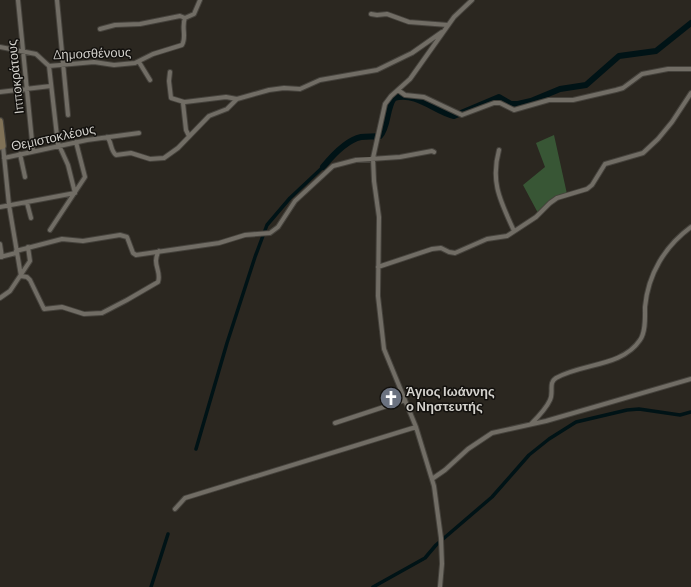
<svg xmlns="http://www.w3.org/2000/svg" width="691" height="587" font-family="Barlow,sans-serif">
	<rect width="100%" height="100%" fill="#2b2720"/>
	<path fill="#385635" d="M554,135l13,59 -13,4 -16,15 -15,-28 22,-18 -9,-24z"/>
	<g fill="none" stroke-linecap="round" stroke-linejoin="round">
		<path stroke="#001316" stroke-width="3.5" d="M196,449l31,-106 28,-86 12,-32 23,-27 33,-31
			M151,587l17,-53
			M373,587l52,-29 11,-13 56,-48 37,-42 20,-16 27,-17 51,-12 12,-1 41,6 11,-3"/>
		<path stroke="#001316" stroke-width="6" d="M323,167c9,-11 23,-27 38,-30 6,-1 13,0 19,-1 9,-10 6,-27 14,-38 24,-6 39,13 60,18l45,-19 12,7h7l13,-3 29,-12 26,-4 33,-29 37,-5 35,-28"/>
		<g stroke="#45423c" stroke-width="6">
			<path id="street" d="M18,0l15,151
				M57,0l11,115
				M371,14l6,1 10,-1 22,8 39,3
				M100,29l15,-4 25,-1 40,-8 5,2 9,-4 6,-14
				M0,47l36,7 13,12 45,-4 20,3 21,-2 18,-9 29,-9c5,-8 -1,-18 3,-27
				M139,62l11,18
				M49,66l9,79
				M170,72l-1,9 2,17 13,4
				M398,90l7,5 19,2 38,18 32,-12h6l14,7 35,-10h24l43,-10 7,-2 19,-14 26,-5h23
				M0,92l51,-6
				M189,136l-3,-6 -3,-27 2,-1 41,-5 11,2
				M107,137c5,5 3,13 9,18l15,-2 19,6 14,-1 14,-10 31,-32 18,-7 10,-10 32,-9 15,-2 16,1 20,-9 57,-10 35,-17 30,-21
				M3,146l6,59 12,71 6,1 3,3 14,29 18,-2 22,7 18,-1 25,-13 31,-18c4,-11 -7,-18 1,-31
				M499,150c-9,33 2,52 15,81
				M20,154l5,23
				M4,158l83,-18 52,-7
				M27,203l4,15
				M0,207l75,-14 -7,-28 -9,-20
				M50,230l35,-53 -9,-35
				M0,244l2,13
				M16,251l46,-12 21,2 37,-6 7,2 6,16 3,2 83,-12 26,-8 25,-2 8,-6 17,-26 38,-35 23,-6 44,-3 32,-6 2,1
				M0,257l16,-4
				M378,267l54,-18 9,-1 8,4 6,1 32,-14 20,-3 29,-19 14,-14 7,-5 30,-9 5,-4 13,-21 38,-11 15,-14 14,-17 19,-29
				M0,298l10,-7 20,-30 -2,-14
				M335,423l70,-23
				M531,424c7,-7 15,-15 19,-24 4,-8 -2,-17 6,-22 26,-15 66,-11 84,-38 6,-8 5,-24 5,-33 3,-33 20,-61 46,-80
				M432,479l13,-9 23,-21 24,-16 54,-12 145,-42
				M175,509l10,-11 231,-71
				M440,587l2,-23 -1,-26 -7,-52 -18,-59 -32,-78 -6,-53 1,-79 -5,-36 -1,-23 12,-54 6,-8 19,-17 44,-62 18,-17"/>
		</g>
		<g stroke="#45423c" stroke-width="8">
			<path id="secondary" d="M0,121l3,25 -3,1"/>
		</g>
		<use href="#street" stroke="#716d65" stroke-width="4"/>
		<use href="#secondary" stroke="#807257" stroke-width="5.5"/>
	</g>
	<defs>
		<g id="church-disc" transform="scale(1.15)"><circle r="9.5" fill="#6b7280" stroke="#12100d"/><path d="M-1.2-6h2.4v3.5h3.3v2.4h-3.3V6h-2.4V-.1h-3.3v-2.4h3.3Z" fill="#fff"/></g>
	</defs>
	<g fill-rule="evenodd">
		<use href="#church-disc" x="391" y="398"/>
	</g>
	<g text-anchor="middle" stroke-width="3" stroke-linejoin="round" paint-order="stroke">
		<g font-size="13" fill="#d3d1cc" stroke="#12100d">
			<text transform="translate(92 53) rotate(-2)" y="5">Δημοσθένους</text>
			<text transform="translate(15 77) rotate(-96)" y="5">Ιπποκράτους</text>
			<text transform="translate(53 137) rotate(-12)" y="5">Θεμιστοκλέους</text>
		</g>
		<g font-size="13" font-weight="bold" fill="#d3d1cc" stroke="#12100d" text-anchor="start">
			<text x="406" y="396">Άγιος Ιωάννης<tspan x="406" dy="15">ο Νηστευτής</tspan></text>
		</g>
	</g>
</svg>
